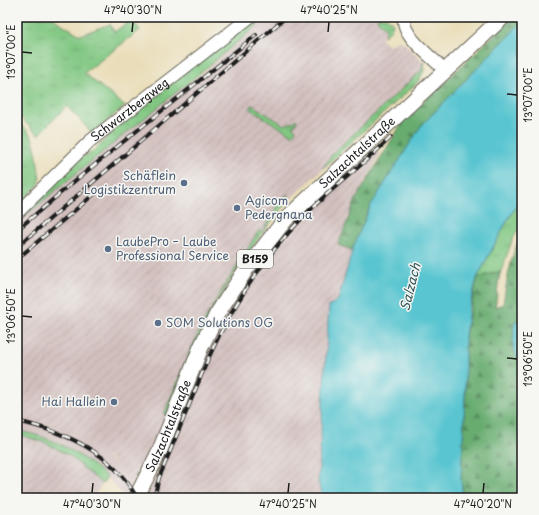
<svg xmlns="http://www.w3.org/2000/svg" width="539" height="515" font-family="'Playpen Sans',sans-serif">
	<defs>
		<pattern id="industrial-furrows" width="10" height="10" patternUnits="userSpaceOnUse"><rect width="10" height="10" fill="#d1bfbd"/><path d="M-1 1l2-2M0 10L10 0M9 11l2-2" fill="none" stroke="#b3a4a2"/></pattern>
		<pattern id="grass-tufts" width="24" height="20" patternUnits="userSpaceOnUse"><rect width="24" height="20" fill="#81c782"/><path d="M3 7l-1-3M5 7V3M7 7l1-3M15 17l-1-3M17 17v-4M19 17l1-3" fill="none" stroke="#6faa70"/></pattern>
		<pattern id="forest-firs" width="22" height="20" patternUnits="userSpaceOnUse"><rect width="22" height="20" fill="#68ac70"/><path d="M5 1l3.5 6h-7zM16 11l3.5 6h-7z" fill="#558b5b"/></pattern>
	</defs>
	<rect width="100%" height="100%" fill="#f6f6f2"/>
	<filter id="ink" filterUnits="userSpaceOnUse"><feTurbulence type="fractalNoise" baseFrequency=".025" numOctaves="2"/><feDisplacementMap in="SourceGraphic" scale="8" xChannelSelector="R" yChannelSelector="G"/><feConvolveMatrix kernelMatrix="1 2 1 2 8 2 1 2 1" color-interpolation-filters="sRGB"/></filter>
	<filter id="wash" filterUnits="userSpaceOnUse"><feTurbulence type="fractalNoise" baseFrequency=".012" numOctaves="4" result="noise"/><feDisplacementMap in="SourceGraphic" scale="16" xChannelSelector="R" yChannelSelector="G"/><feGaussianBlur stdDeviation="0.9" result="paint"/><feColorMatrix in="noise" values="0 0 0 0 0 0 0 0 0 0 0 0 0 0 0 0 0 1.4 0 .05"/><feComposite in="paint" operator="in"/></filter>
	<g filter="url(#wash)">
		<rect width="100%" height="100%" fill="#eadeba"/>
		<path fill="url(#industrial-furrows)" d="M293,17h85l-1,2 9,10 -5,10 7,7 10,-5 5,1 20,20 -1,8 -89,83 -10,15 -35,33 -26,31 -27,38 -19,33 -60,138 -24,43 -21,-25 -22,-15 -32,-16 -40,-11v-160z
			M373,148l7,6 -24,45 -19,46 15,5 -14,50 -9,6 -11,177 4,15h-178l15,-29 24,-56 21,-56 19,-38 25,-40 29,-38 52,-55z
			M17,431l68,28 15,12 7,6 -14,21h-76z"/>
		<path fill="#d1bfbd" d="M267,17h26l-276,240v-35l98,-81 91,-71z
			M17,417l40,11 22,9 19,12 20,18 14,17 -7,14 -18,-21 -29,-23 -26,-14 -35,-9 2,-6h-2z"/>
		<path fill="url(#grass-tufts)" stroke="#4e724f" d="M17,17h37v2l26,16 30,-11 4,8 18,-12 8,10 -56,43 41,33 -33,27 -25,-27 -29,29 -21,-21z
			M257,17h10c-82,70 -167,136 -250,205v-2l63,-63c11,-1 29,-19 33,-30z
			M378,17h9l6,6 -2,7 -7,6 2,-7 -9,-10z
			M423,62l2,7 -8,14 -94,85 10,-15 89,-83z
			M252,105l32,20 9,-3 3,-3 1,2 -4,6 3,3 -4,5 -42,-26z
			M21,126c17,8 16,38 19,54l-1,4 -22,23v-70z
			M288,194v7c-29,34 -52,69 -75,108l-2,-1 48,-78 3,2 21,-34z
			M522,197v25l-10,19 -11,30 -24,7 29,-55z
			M209,312l2,1 -44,102 -3,-1 25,-60z
			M17,431c35,5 64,23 90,46l-5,7 -32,-28 -24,-13 -29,-9z"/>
		<path fill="url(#forest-firs)" stroke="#426446" d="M512,17h10v5l-101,104 -50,79 -19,45 -14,-5 18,-46 50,-83 39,-34z
			M522,232v94l-3,-5 -4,9 -2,17 9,24v127h-59l-2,-19 4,-82v-61l12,-58 24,-7c-4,12 -3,23 -6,36l8,-3c4,-25 8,-49 19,-72z"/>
		<path fill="#58c5d0" stroke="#3a7076" d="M522,22v175l-16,26 -29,55 -8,31 -4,27v61l-4,82 2,19h-141l-4,-17 11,-175 9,-6 15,-52 18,-43 50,-79z
			M516,321h3l3,5v45l-9,-24 1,-22z"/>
	</g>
	<g filter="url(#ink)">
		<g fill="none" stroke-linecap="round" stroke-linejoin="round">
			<g stroke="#646053" stroke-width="14">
				<g id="minor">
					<path d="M404,17c-3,19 29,41 42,54"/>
					<path id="s1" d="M17,213l73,-72 160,-124"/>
				</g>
			</g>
			<g stroke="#646053" stroke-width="17">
				<g id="major">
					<path id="s2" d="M136,498l24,-48 41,-103 16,-33 30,-46 38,-48 218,-203"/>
				</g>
			</g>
			<use href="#minor" stroke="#fff" stroke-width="12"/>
			<use href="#major" stroke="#fff" stroke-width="15"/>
			<g stroke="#1c1c1c" stroke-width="4">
				<path id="rail" d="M17,230l60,-51 179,-144
					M17,247l269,-230
					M17,259l82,-69
					M17,421c48,11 95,31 120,77
					M154,498l5,-20 49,-119c25,-56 60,-108 104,-151 26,-25 54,-46 79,-71"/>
			</g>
			<use href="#rail" stroke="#f6f6f2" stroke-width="2.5" stroke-dasharray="8" stroke-linecap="butt"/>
		</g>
	</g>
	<path fill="none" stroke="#1c1c1c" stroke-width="1.5" d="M132,32l1,-10M328,32l1,-10M22,52l10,1M507,94l10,1M22,316l10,1M507,358l10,1M92,493l1,-10M288,493l1,-10M483,493l1,-10"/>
	<g fill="#5c6f8a" stroke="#f6f6f2" stroke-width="1.5">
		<circle cx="184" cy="183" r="4"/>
		<circle cx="237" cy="208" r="4"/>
		<circle cx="108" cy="249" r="4"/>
		<circle cx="158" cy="323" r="4"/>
		<circle cx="114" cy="402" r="4"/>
	</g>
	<g text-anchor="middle" stroke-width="3" stroke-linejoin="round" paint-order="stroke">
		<rect fill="#f6f6f2" stroke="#5d5d5c" stroke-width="1" x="237" y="250" width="36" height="18" rx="3"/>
		<g font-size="11" font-weight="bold" fill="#1c1c1c">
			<text x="255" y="263">B159</text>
		</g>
		<g font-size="12" fill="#1c1c1c" stroke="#f6f6f2">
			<text dy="4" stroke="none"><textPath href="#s1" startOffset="153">Schwarzbergweg</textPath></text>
			<text dy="4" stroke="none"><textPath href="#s2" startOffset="416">Salzachtalstraße</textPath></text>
			<text dy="4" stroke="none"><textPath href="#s2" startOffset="79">Salzachtalstraße</textPath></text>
		</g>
		<g font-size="12" fill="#4e5e75" stroke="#f6f6f2" text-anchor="start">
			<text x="176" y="180" text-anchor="end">Schäflein<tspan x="176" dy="14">Logistikzentrum</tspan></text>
			<text x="245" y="205">Agicom<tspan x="245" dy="14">Pedergnana</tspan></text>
			<text x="116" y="246">LaubePro – Laube<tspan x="116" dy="14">Professional Service</tspan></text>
			<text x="166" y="327">SOM Solutions OG</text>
			<text x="106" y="406" text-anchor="end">Hai Hallein</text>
		</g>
		<g font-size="13" font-style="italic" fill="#31575b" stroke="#f6f6f2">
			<text transform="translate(410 287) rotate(-76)" y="5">Salzach</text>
		</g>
	</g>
	<rect width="539" height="515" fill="none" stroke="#f6f6f2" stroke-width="44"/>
	<rect x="22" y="22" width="495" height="471" fill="none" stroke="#1c1c1c" stroke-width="1.5"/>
	<g font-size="10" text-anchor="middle" fill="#1c1c1c">
		<text x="133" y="14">47°40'30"N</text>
		<text x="329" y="14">47°40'25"N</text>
		<text transform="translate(11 52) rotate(-90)" y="4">13°07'00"E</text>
		<text transform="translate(528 95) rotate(-90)" y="4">13°07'00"E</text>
		<text transform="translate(11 316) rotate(-90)" y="4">13°06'50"E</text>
		<text transform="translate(528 359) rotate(-90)" y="4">13°06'50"E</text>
		<text x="92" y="508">47°40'30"N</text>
		<text x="288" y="508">47°40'25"N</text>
		<text x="483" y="508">47°40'20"N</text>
	</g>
</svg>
